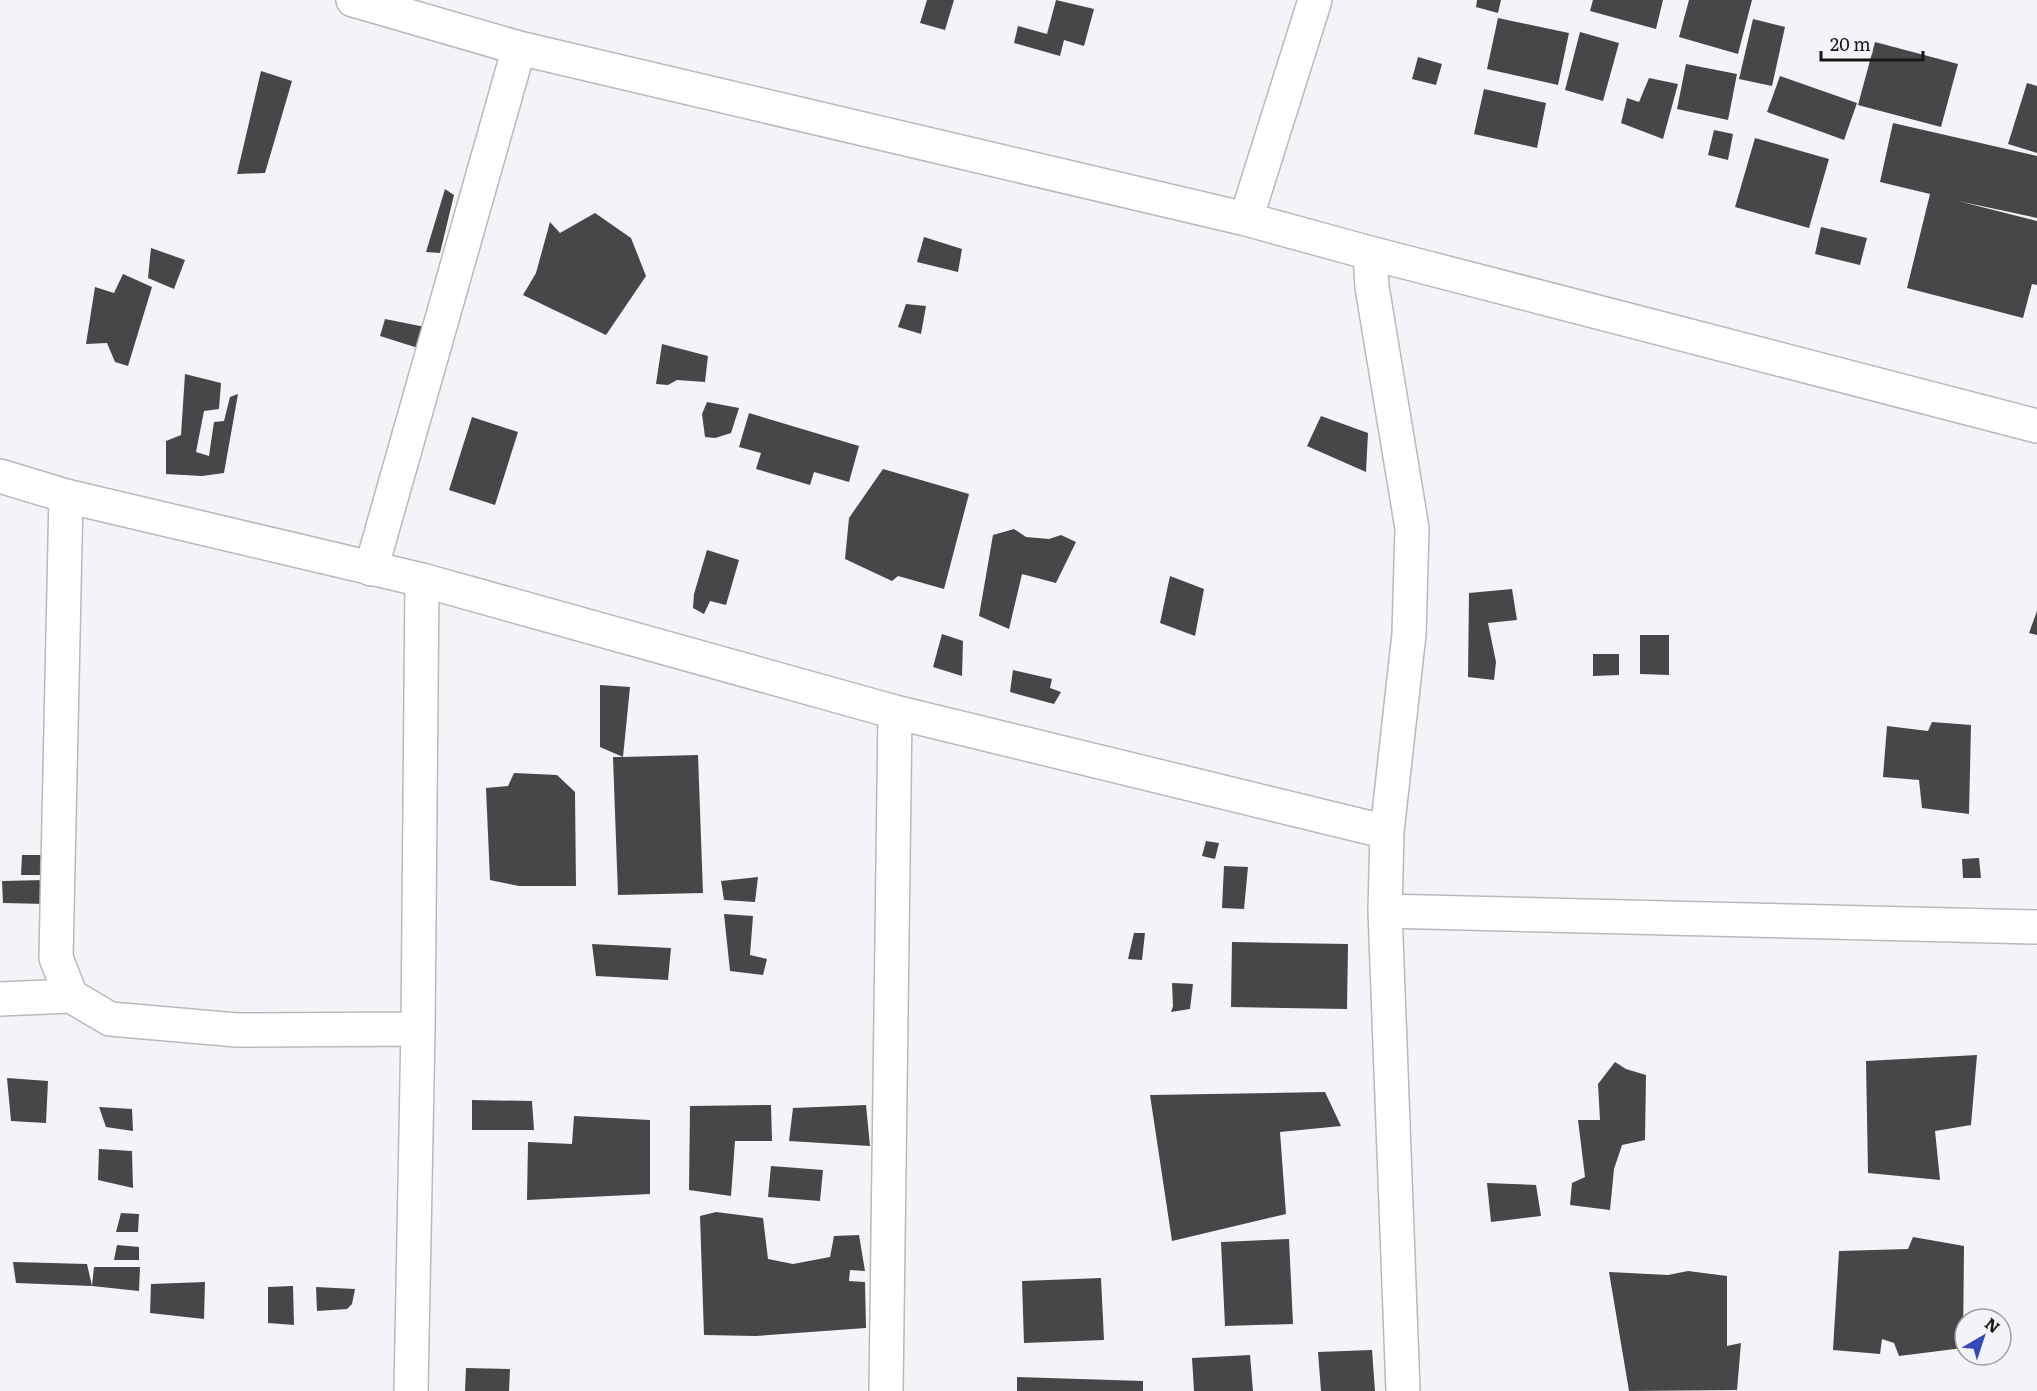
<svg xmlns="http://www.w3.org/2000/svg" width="2037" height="1391" font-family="Literata,serif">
	<rect width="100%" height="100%" fill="#f3f4f7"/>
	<path fill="#464749" d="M927,0h27l-9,30 -25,-7z
		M1056,0l38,9 -10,37 -20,-6 -4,16 -46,-13 4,-17 29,8z
		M1477,0h24l-3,13 -22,-6z
		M1593,0h70l-7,29 -66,-18z
		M1689,0h63l-14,54 -59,-17z
		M1498,18l71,15 -11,52 -71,-16z
		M1753,19l32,8 -13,59 -33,-7z
		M1580,32l39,11 -16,58 -38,-11z
		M1875,42l83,22 -17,63 -83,-22z
		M1418,57l24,7 -6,21 -24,-6z
		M1686,64l51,10 -9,46 -51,-11z
		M261,71l31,10 -27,92 -28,1z
		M1780,76l77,27 -13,37 -77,-28z
		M1649,78l29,6 -15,55 -42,-16 6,-25 12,4z
		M2027,83l10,3v67l-29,-9z
		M1484,89l62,14 -9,45 -63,-14z
		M1893,123l144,33v62l-79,-17 79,20v64l-5,-1 -9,34 -116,-30 23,-94 -50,-12z
		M1714,130l19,4 -5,26 -20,-5z
		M1755,138l74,21 -20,69 -74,-21z
		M445,189l9,6 -14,58 -14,-1z
		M595,213l36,25 15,38 -40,59 -83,-40 13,-22 14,-51 10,11z
		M1821,227l46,11 -7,27 -45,-11z
		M924,237l38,12 -4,23 -41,-10z
		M151,248l34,12 -11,29 -26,-11z
		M123,274l29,13 -24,79 -13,-4 -8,-19 -21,1 9,-57 19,6z
		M906,304l20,2 -5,28 -23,-7z
		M385,319l40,8 -7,21 -38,-12z
		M662,344l46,12 -3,26 -28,-2 -9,5 -12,-1z
		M185,374l36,9 -2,26 -15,2 -8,41 13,4 5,-34 10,-1 6,-24 8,-3 -14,79 -22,3 -36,-2v-33l15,-6z
		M707,402l32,6 -8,25 -16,5 -10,-1 -3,-23z
		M749,413l110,33 -10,36 -35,-10 -4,13 -54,-16 5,-16 -22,-6z
		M1321,416l47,17 -2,39 -59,-26z
		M472,417l46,15 -23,73 -46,-15z
		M883,469l86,25 -25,95 -46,-13 -6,5 -47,-22 4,-41z
		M1014,529l12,8 23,2 12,-4 15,7 -20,41 -34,-9 -13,55 -30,-13 14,-81z
		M707,550l32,10 -13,45 -16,-4 -6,13 -11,-6 1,-14z
		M1170,576l34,13 -9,47 -35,-13z
		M1512,589l5,31 -29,3 8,39 -2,18 -26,-3 1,-84z
		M2037,611v24l-8,-2z
		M942,634l21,7 -1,35 -29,-9z
		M1640,635h29v40l-29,-1z
		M1593,654h26v21l-26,1z
		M1013,670l39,9 -2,9 11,4 -7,12 -44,-12z
		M600,685l30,2 -7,70 75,-2 5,138 -85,2 -5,-138h10l-23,-10z
		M1932,722l39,3 -2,89 -47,-6 -3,-28 -36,-3 4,-51 41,5z
		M514,773l43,2 18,17 1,94h-57l-29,-6 -4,-92 22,-2z
		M1206,841l13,2 -4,16 -13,-3z
		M22,855h21v20h-22z
		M1979,858l2,20h-18l-1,-19z
		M1224,866l24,1 -4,42 -22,-1z
		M758,877l-3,25 -31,-2 -3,-19z
		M45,880l1,24 -43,-1 -1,-22z
		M724,914l29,2 -3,39 17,4 -4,16 -33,-4z
		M1134,933h11l-3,27 -14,-1z
		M1232,942l116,2 -1,65 -116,-2z
		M592,944l79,4 -3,32 -72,-4z
		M1172,983l21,1 -3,25 -19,3 2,-6z
		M1977,1055l-6,70 -36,6 5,49 -72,-7 -2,-112z
		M1615,1062l11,7 20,6 -1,65 -23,5 -8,24 -4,41 -40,-5 2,-22 13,-6 -7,-57h22l-2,-36z
		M7,1078l41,3 -2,42 -35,-2z
		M1325,1092l16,34 -61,6 6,82 -114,27 -22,-146z
		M472,1100l60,1 2,29h-62z
		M771,1105l1,36h-37l-4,55 -42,-6 1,-84z
		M866,1105l4,41 -81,-5 4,-33z
		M99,1107l33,2 1,22 -27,-4z
		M574,1116l76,4v74l-123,6 1,-58 44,2z
		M99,1149l33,2 1,37 -35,-8z
		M771,1166l52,4 -3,31 -52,-4z
		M1487,1183l49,2 5,31 -50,6z
		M716,1212l47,6 5,41 25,5 37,-7 4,-21 25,-1 6,36 -15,-1 -1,11 16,1 1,46 -110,8 -52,-1 -4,-119z
		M121,1213l18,1 -1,18h-22z
		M1913,1237l51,9 -1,102 -64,8 -5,-13 -12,-4 -2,15 -47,-4 6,-99 69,-2z
		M1289,1239l4,85 -68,2 -4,-84z
		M117,1245l22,2v13h-25z
		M13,1262l74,2 5,22 -76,-3z
		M94,1267h46l-1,24 -47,-5z
		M1688,1271l39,5v70l14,-3 -4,47 -108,1 -20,-119 59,3z
		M1101,1278l3,62 -80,3 -2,-62z
		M205,1282l-1,37 -54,-6 1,-29z
		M293,1286l1,39 -26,-2v-36z
		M316,1287l39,2 -3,15 -5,5 -30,2z
		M1372,1350l3,41h-54l-3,-39z
		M1250,1355l3,36h-59l-2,-33z
		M466,1368l44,1 -1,22h-44z
		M1017,1377l126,4v10h-126z"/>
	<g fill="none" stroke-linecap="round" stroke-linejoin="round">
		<g stroke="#b8b9bc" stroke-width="36">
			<path id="street" d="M353,0l166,48 727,171
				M1315,0l-69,219 124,34 667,173
				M1370,253l2,34 40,241 -3,106 -22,198 -2,79 18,480
				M0,476l66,20 356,84 473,132 492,120
				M66,496l-10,462 15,38
				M371,569l148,-521
				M1385,911l652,16
				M0,999l71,-3 39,23 127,11 181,-1
				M411,1391l7,-362 4,-449
				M886,1391l9,-679"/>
		</g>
		<use href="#street" stroke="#fff" stroke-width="33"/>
	</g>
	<g transform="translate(1983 1337) rotate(39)"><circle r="28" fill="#f3f4f7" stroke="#9b9c9e" stroke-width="1.5"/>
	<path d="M0-4.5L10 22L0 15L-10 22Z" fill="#3349bb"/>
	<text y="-9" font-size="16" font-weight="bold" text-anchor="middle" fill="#171718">N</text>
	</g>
	<path d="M1821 51v9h102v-9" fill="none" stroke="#171718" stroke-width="3"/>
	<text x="1830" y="51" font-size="18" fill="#171718" stroke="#f3f4f7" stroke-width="4.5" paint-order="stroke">20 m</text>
</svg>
